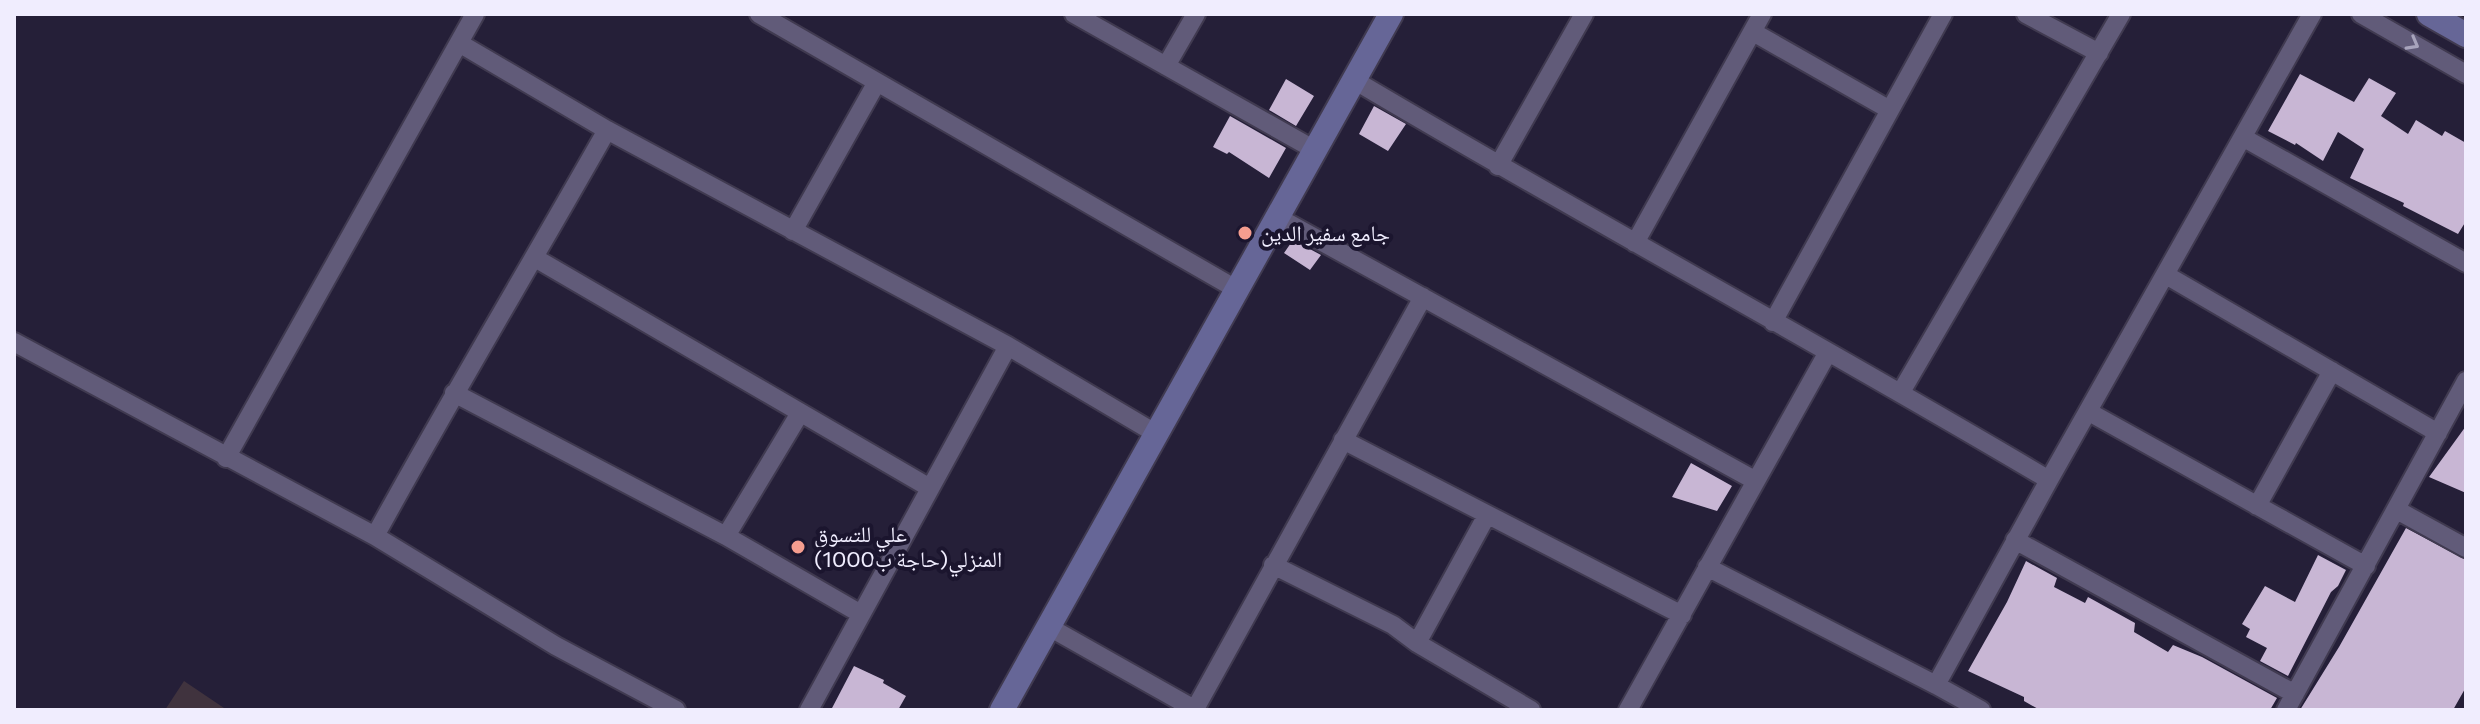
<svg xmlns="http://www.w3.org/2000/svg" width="2480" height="724" font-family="Commissioner,'Noto Naskh Arabic',sans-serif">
	<rect width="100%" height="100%" fill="#251f38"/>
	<path fill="#40333e" d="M184,681l43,29h-62z"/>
	<path fill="#c8b6d4" d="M2300,74l54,28 15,-24 27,15 -15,23 27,18 8,-14 26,16 3,-5 21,12v78l-8,13 -55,-28 1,-3 -54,-25 14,-29 -26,-17 -15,29 -27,-18 -1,2 -27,-14z
		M1286,79l28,17 -18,30 -27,-16z
		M1374,106l32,18 -18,27 -29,-17z
		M1230,116l56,32 -17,30 -40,-26 -2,2 -14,-7z
		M1293,240l28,15 -11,15 -26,-17z
		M2466,426v67l-37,-16z
		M1691,463l41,23 -15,25 -45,-14z
		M2406,528l60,32v127l-13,23h-153l39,-63z
		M2318,555l28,15 -8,16 -7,6 -43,84 -28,-15 7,-13 -21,-11 4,-8 -8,-5 23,-38 30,16z
		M2026,561l31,17 -3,9 31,16 3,-6 47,26 -1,9 34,20 5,-7 29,12 75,41 -7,12h-230l-16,-9v-4l-56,-26 39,-69z
		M854,666l30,14 -1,3 23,13 -8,14h-67z"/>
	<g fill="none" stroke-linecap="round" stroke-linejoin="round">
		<g stroke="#403a50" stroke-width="22">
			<path id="street" d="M759,14l477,275
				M1074,14l241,136
				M2026,14l73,39
				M2361,14l105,60
				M1753,32l137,78
				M459,43l148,87 401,216 147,87
				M1166,66l30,-52
				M1354,80c230,137 465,263 695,400
				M2244,138l222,125
				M1498,166l86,-152
				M1277,217l479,264
				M793,231l84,-149
				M1635,243l127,-229
				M535,258l395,230
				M2166,275l272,158
				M1773,322l170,-308
				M14,342l361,194 181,110 120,64
				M1901,392l220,-378
				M454,393l272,143 135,78
				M2089,412l277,154
				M1343,440l339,175
				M226,458l249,-444
				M2257,506l75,-135
				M2397,510l69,38
				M375,536c75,-137 155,-270 232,-406
				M726,536l74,-123
				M2015,540l280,154
				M1273,565l120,60 24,18 114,67
				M1707,567l229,118 45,25
				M1049,627l147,83
				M1417,643l70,-128
				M1936,685l113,-205 263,-466
				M1195,709l228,-412
				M809,710l199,-364
				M1628,710l200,-358
				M2286,710l180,-329"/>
		</g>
		<g stroke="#403a50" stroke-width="28">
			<path id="secondary" d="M2429,14l37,21
				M1002,710l389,-696"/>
		</g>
		<use href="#street" stroke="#615b79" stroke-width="18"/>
		<use href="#secondary" stroke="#666697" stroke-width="24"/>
	</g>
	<defs><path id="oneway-chevron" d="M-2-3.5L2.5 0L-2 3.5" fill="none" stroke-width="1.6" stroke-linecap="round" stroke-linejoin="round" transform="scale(2)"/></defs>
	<use stroke="#a8a4bc" href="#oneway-chevron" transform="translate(2413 44) rotate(29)"/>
	<g fill="#f59d8f" stroke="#1b152e" stroke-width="3">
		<circle cx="1245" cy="233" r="8"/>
		<circle cx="798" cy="547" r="8"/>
	</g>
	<g text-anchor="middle" stroke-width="8" stroke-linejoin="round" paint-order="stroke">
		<g font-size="22" fill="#f0edfe" stroke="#1b152e" text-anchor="start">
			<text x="1261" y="241">جامع سفير الدين</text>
			<text x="814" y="542">علي للتسوق<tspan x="814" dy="25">المنزلي(حاجة ب1000)</tspan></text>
		</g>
	</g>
	<rect width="2480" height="724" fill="none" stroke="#f0edfe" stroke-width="32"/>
</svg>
